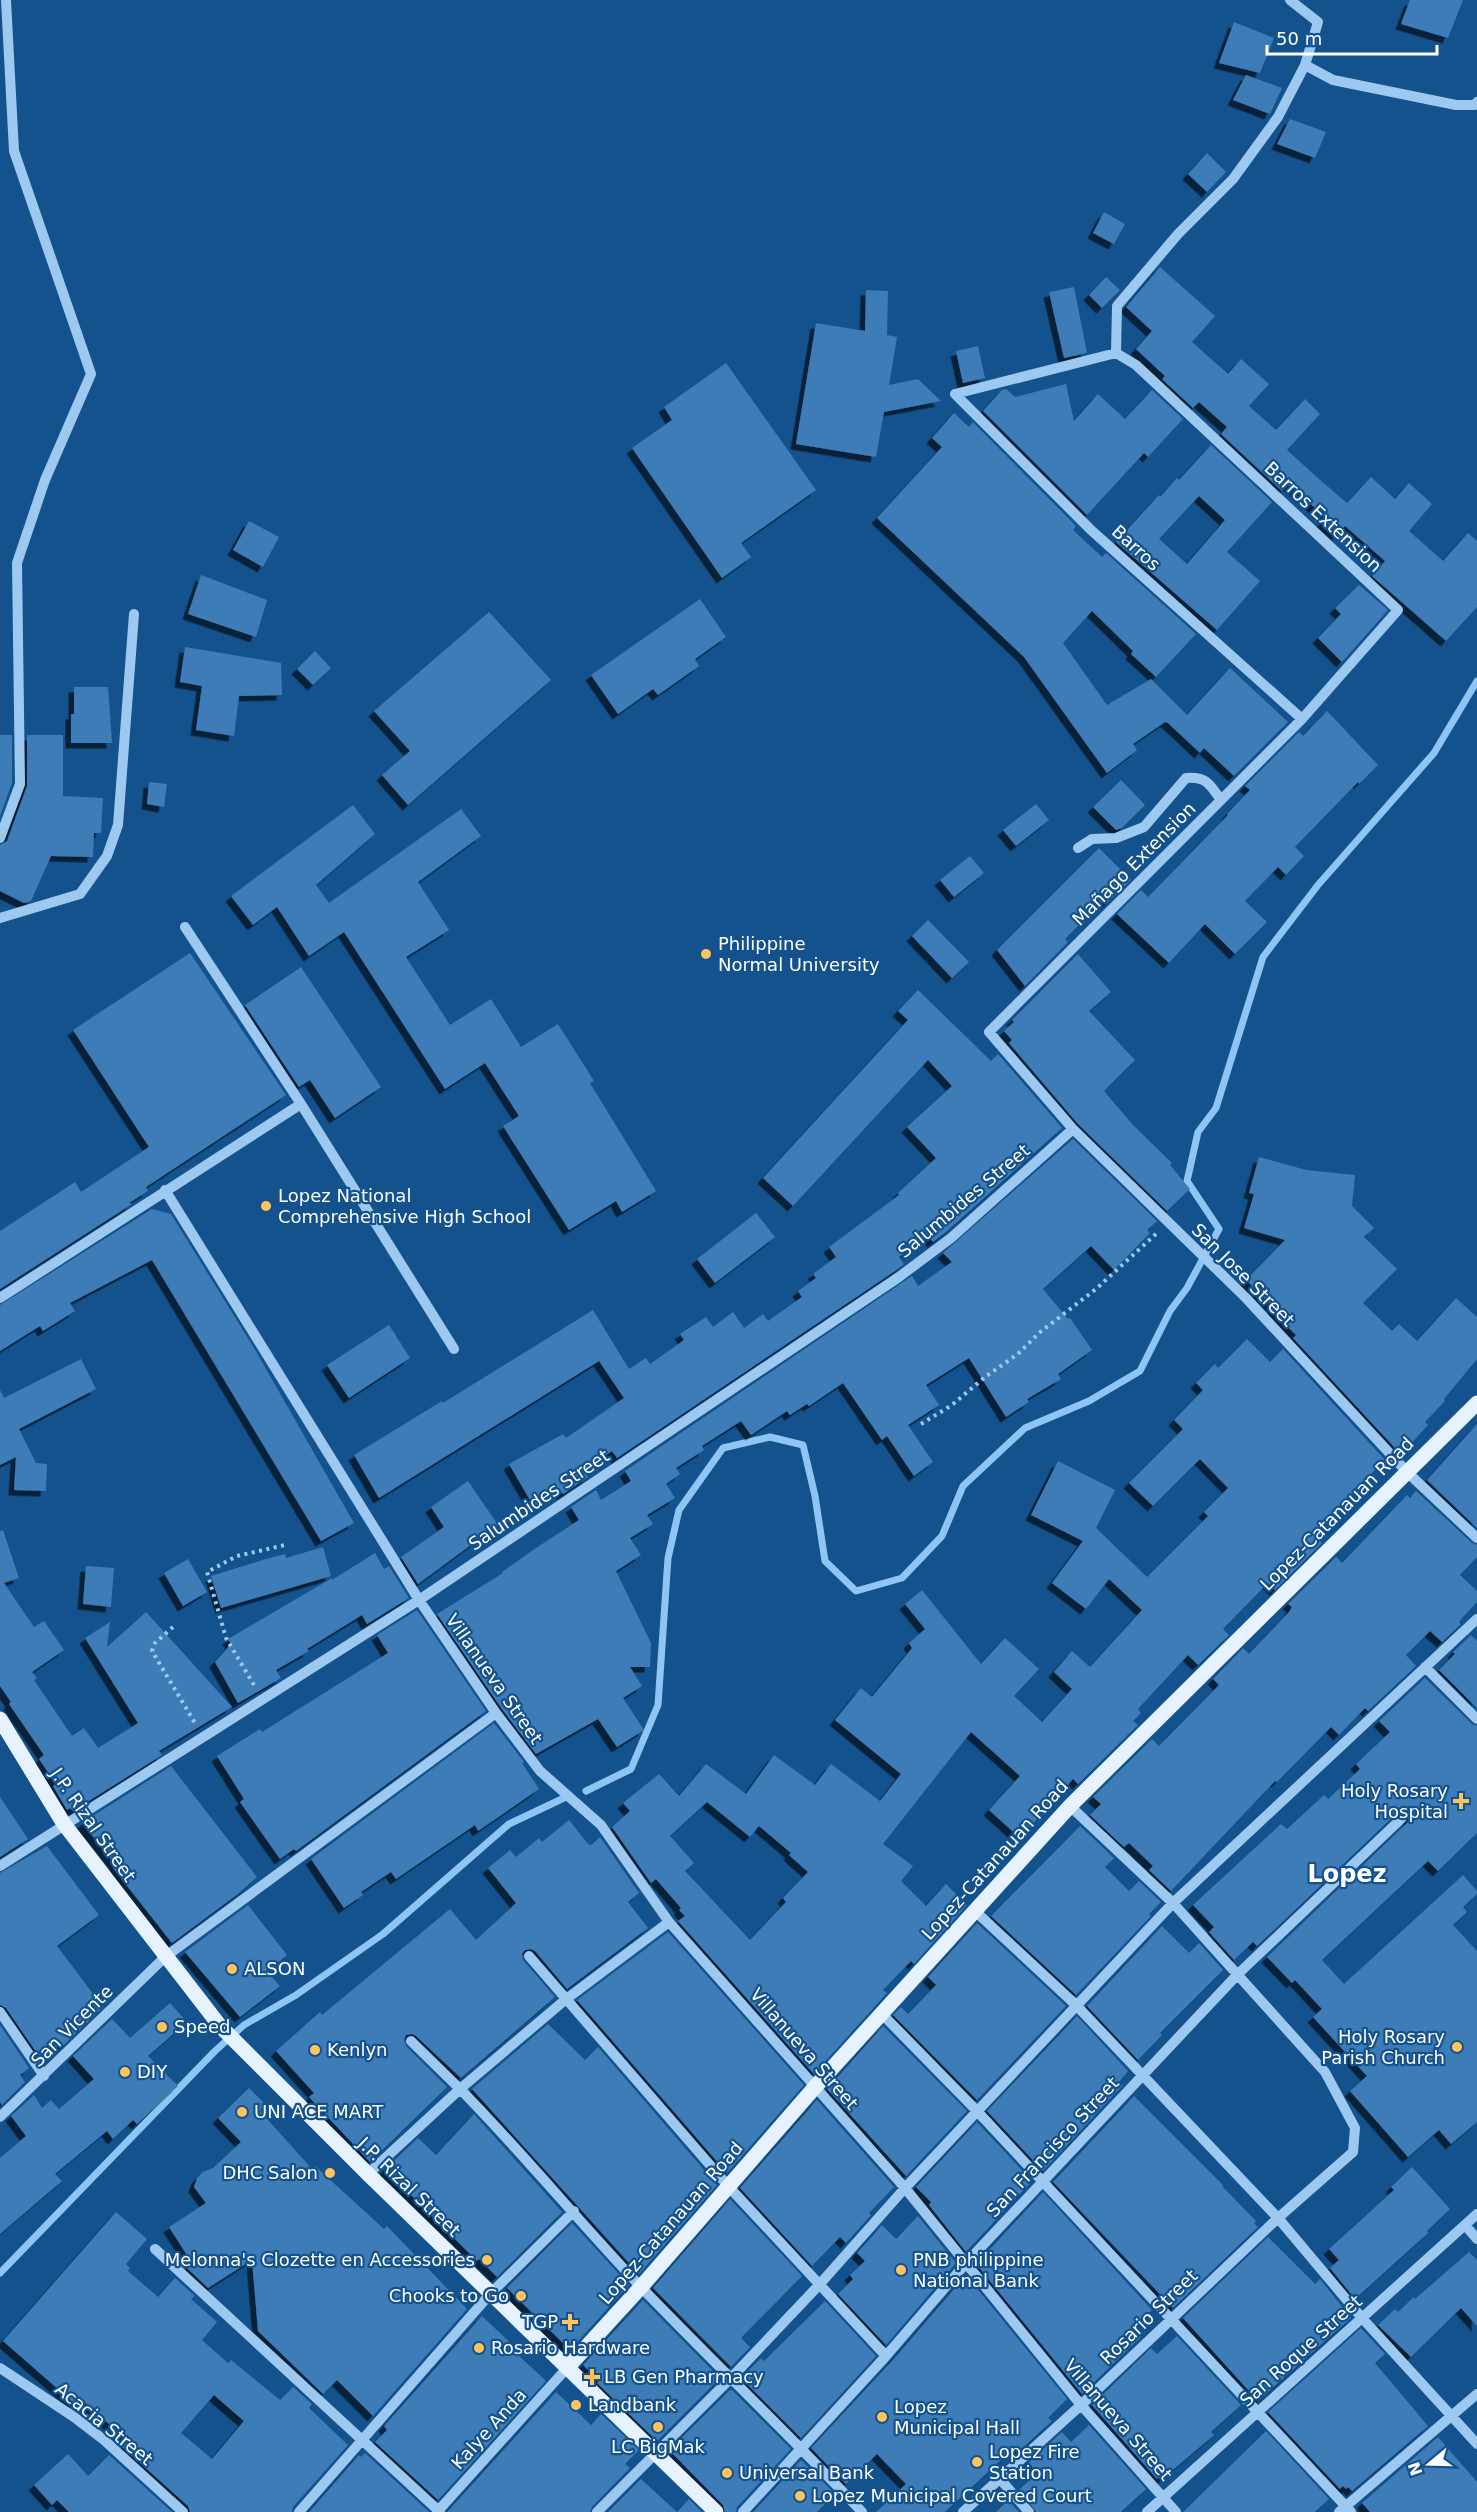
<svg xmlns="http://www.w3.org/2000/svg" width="1477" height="2512" font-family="'DejaVu Sans',sans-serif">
	<defs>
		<filter id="shadow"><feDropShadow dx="-5.5" dy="5.5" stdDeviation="0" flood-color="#0009"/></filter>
	</defs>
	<rect width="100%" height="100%" fill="#13528d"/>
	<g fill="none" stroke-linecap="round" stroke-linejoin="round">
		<path stroke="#8fc5f4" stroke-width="7" d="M586,1791l45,-22 27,-64 10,-147 11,-48 44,-62 47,-11 33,8 12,51 10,65 31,30 46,-13 40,-42 21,-50 62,-58 64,-27 51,-30 30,-60 17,-23 32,-59 -32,-48 11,-49 18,-24 47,-151 55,-72 116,-132 43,-72
			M0,2273l215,-222 29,-26 52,-30 87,-61 126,-110 55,-26"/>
	</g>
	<path fill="#3c7cb7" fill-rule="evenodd" filter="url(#shadow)" d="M1410,0h53l-15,38 -47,-14z
		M1234,22l40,16 -14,35 -41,-10z
		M1246,75l36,13 -12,26 -37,-14z
		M1290,119l36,13 -11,26 -38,-14z
		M1207,153l19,19 -19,20 -19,-18z
		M1104,212l21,12 -11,20 -21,-11z
		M1160,267l55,49 -23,26 36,32 13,-15 28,25 -20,22 27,24 29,-31 15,15 -33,36 32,29 28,24 24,-26 24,22 14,-16 23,21 -23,27 34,30 25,-28 9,8v66l-31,34 -74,-65 13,-15 -40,-35 -8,9 -15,-13 4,-4 -32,-29 -6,-4 -6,6 -61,-57 6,-7 -28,-25 -6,6 -31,-29 3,-3 -29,-27 16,-18 -26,-24z
		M1106,277l14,13 -18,18 -13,-13z
		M1074,287l13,66 -23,5 -15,-66z
		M866,290l22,1 -1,44 10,2 -8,48 29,-6 23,22 -57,11 -8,45 -80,-13 20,-121 49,8z
		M978,346l7,32 -22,5 -7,-32z
		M726,363l90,127 -75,53 10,14 -29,21 -90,-130 40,-28 -8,-13z
		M1066,384l8,37 24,-27 27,25 27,-29 31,29 -35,38 -4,-4 -57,62 -104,-104 19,-21 4,-1 9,8z
		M954,413l15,14 4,-5 103,104 -3,4 29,27 4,-4 90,81 -40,43 -25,-23 2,-3 -41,-40 -29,32 44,62 44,-26 36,36 43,-47 58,54 -54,54 -30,-28 -4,5 -32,-30 -3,-1 -32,22 4,6 -30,23 -83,-116 -147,-139 65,-71 -10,-9z
		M1211,445l61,57 -45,50 33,29 -43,49 -101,-88 43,-47 1,2 17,-19 2,2zM1199,496l26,24 -38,44 -28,-25z
		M249,521l30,16 -16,30 -30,-17z
		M201,575l66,25 -11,37 -68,-23z
		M1359,585l29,25 -46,52 -24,-24 23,-24 -6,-6z
		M700,599l26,38 -31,22 4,7 -41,29 -5,-6 -35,25 -27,-39z
		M489,612l62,68 -143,125 -26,-30 28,-24 -36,-40z
		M185,647l96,16 1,32 -43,1 -5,40 -38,-6 6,-44 -22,-4z
		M315,651l16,17 -18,17 -16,-16z
		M74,687h34l4,56h-41v-29h3z
		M1327,711l51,54 -19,19 -1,-2 -63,65 9,9 -18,19 -8,-8 -33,34 22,21 -32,32 -30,-30 -36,39 -52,-49 24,-24 7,7 80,-82 -1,-1 23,-24 -5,-4 54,-54 4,4z
		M0,735h12v48l-12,33z
		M27,735h36v61l40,2 -2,35h-7l-1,24 -42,-1 -20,45 -7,2 -24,-12v-46l7,-4 20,-55z
		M1121,780l24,25 -23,23 -6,2 -23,-23z
		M149,782l18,2 -3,23 -17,-3z
		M1036,804l13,16 -33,26 -13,-16z
		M353,805l22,29 -59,51 13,18 132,-94 20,27 -63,46 31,48 -43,27 44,68 41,-26 30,48 37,-23 36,57 -4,2 66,108 -34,21 -6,-11 -47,29 -66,-104 16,-10 -34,-53 -40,26 -101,-157 -35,24 -32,-49 -24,18 -22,-29z
		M1099,848l32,32 -25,24 -3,-3 -38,38 3,3 -43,44 -28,-36z
		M970,856l14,17 -30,24 -14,-17z
		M928,920l41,42 -17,16 -40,-42z
		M190,953l96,142 -140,92 2,4 -19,12 3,1 -132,85v-58l75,-49 6,10 68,-45 -76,-117z
		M1078,954l33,38 -22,19 46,49 -31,31 29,34 39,38 -2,2 20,24 -23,22 -89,-87 -69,-81 3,-3 -8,-9 10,-9 -2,-2z
		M301,967l80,120 -46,31 -25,-38 -11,7 -54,-82z
		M918,990l73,71 7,-7 64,74 -116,104 -13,10 -5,-6 -29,21 5,7 -9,7 -278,187 -5,-7 -28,20 4,6 -25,17 -2,-2 -27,15 -25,-43 54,-30 3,4 58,-40 -25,-37 -220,137 -25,-43 88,-54 1,2 150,-93 36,59 17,-11 4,6 34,-24 -4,-6 26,-17 7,10 20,-15 11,16 19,-14 5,7 34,-24 -4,-6 18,-13 -3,-4 23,-17 -7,-10 70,-52 -1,-2 38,-35 -29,-31 45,-41 -24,-26 -135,146 -30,-28 145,-158 -10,-9z
		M1073,1139l84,82 -10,9 3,3 -36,37 -23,-24 -48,43 25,30 2,-1 22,32 -34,24 3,5 -34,20 2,3 -23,15 -37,-59 -43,27 13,20 -31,20 25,37 -19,14 -27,-40 -5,4 -39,-57 -34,23 -2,-2 -17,11 -3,-4 -36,24 -10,-14 -39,25 2,4 -28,18 4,6 -14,10 9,14 -28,17 6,9 -23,14 11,17 -25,16 35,72 -1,24h-20l12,19 -19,12 21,32 -27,17 -19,-28 -62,35 -34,-45 -65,-95 66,-41 -1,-1 31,-22 46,-30 -8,-13 25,-17 5,10 30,-19 -6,-10 287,-195 6,10 34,-24 -9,-9z
		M1259,1157l47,13 49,5 -3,31 22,22 -10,9 33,32 -34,34 29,28 7,-7 18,17 39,-43 21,19v42l-33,40 1,2 -20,21 3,3 -21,23 -5,-5 -6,6 -103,-111 3,-3 -25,-24 3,-3 -28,-28 39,-40 -41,-12 10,-34 -5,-1z
		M152,1209l19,5 83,134 100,175 -33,18 -169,-281 -82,43 5,8 -32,20 -3,-5 -40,25v-46z
		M756,1213l19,24 -60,46 -18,-24z
		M389,1325l21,33 -61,40 -22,-33z
		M1247,1339l23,23 13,-13 102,111 -41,41 2,3 -31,32 7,7 -47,47 -7,-7 -45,46 6,6 -31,30 -10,-10 -50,54 3,4 -8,8 5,4 -60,59 -5,-5 -53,59 -31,-28 31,-34 -49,-44 -88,112 30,22 -12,15 25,25 20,-22 21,21 -53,59 -3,-3 -28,29 4,3 -73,81 -136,-153 7,-5 -6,-6 2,-2 -25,-29 -5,4 -39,-56 18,-16 -7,-8 36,-29 20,22 27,-32 40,30 28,-39 41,30 16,-21 49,37 21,-27 -66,-54 26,-32 11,9 40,-49 -3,-5 16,-14 -20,-25 17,-14 59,74 24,-26 34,31 -25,27 28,26 30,-33 -18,-17 18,-21 18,16 52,-57 -33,-31 -23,30 -34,-26 31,-42 -52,-26 27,-54 57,29 -19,38 51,49 61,-61 -4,-4 24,-24 -28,-29 -47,47 -24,-23 54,-54 -9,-9 29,-30 -7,-7 19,-19 3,4zM707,1802l43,35 9,-11 32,27 -2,2 19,17 -25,26 3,4 -36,38 -65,-69 9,-8 -24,-27z
		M81,1359l15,30 -77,40 17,34 11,1 -1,27 -32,-1 2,-33 -16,8v-75l4,8z
		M1477,1424v104l-50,-48z
		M468,1481l30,44 -80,59 -17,-27 43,-30 -13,-20z
		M1416,1491l56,52 5,2v12l-17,18 17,16v11l-14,15 -4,5 2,2 -19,18 -12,-11 -24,24 10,11 -48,45 -3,-3 -26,27 -8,-8 -54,55 -2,-1 -104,110 -22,-21 4,-4 -24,-23 -5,4 -34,-32 11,-11 -8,-7 59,-58 7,7 60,-61 -6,-6 30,-31 6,6 40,-42 3,-5 -4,-3 48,-47 6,6 65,-68 3,3z
		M3,1530l16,48 -15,5 30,44 10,-6 20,29 -32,22 5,6 -3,2 38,56 12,-8 14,20 40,-25 -53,-85 25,-16 -3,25 39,-35 86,95 -73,44 3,4 -89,56 -3,-3 -3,2 -14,-24 3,-2 -17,-25 5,-4 -35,-51 2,-2 -11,-16v-155z
		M323,1547l8,29 -110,32 -10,-32 55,-17 19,-5 1,4z
		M375,1553l9,16 5,-3 20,32 -42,26 -5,-9 -55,34 2,2 -33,19 5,8 -43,25 -23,-41 16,-18 -3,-5 104,-61v2z
		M188,1559l19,33 -24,14 -19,-33z
		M86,1566l28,2 -3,39 -28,-3z
		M417,1610l69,101 -190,140 -2,-2 -14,10 -40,-57 4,-3 -27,-43 43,-27 2,3 126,-79 -11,-18z
		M1471,1635l6,6v67l-38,-38 16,-16 -2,-2z
		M1425,1678l47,46 5,2v107l-39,38 -10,-10 -106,99 22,24 119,-109 14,16v3l-14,13 4,5 -14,13 24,26v171l-26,22 -12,-14 -31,27 -58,-66 17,-15 -54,-59 9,-8 -27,-29 -3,3 -25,-26 140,-134 2,-3 -1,-7 -4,-2 -7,2 -140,133 -4,-4 -19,18 -25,-28 5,-5 -21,-22 88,-81 6,5 37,-34 4,4 32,-30 -4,-5 34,-32 -11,-11z
		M494,1723l30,39 -2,1 17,26 -61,42 -3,-6 -79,54 -5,-7 -30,20 2,3 -19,13 -33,-49z
		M171,1766l86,111 -19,17 -66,49 -59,-75 3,-3 -34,-42z
		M0,1797l28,42 -28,18z
		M569,1820l19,24 3,1 9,-8 39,56 -11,9 20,26 -81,61 -32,-38 -4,-2 -6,1 -3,4 1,6 32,37 -94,81 -45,-42 -4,-2 -6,1 -2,5 2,6 41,41 -77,75 -61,-65 5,-4 -38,-42 44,-39 2,3 128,-106 26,31 40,-37 -28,-35 22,-18 6,7 23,-19 3,4z
		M1080,1826l34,32 -9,9 24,24 10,-10 22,21 -12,12 2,2 -75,79 -85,-79z
		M47,1846l52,69 -42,31 46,61 -40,39 -2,-2 -20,15 -35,-51 -6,-3v-132z
		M248,1905l39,50 -20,17 13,14 -40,31 -55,-65z
		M977,1923l89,83 -89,94 -84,-85 8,-8 7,7 28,-29 -8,-8z
		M1162,1926l27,27 10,-10 24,27 -63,63 2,2 -24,25 -51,-54z
		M668,1932l136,153 -77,88 -150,-173z
		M170,2003l17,19 -39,34 30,30 -41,38 -4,-4 -20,19 -6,-8 -52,43 7,7 -62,53v-76l26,-22 -15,-20 23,-21 8,13 9,-8 8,9 35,-30 -21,-23 39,-37 18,19z
		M1077,2016l51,55 -9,11 4,3 -80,86 -56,-60z
		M548,2024l37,36 13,-13 119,138 -78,89 -167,-185z
		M0,2025l29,43 -9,7 5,7 -23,23 -2,-3z
		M883,2026l84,85 -61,65 -79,-87z
		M249,2088l17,17 -6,6 52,58 3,-3 69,63 3,-3 80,83 -94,107 -36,-36 -14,14 -65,-63 -6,-71 -44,28 -22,-21 6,-4 -23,-36 37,-24 -12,-16 3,-9 6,-6 10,-4 28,-26 -23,-24z
		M1134,2096l89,89 -1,1 34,35 -2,2 4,4 -85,81 -120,-126z
		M817,2100l77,87 -25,26 2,2 -25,28 -6,-6 -28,29 -72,-78z
		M474,2114l88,98 -65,65 -18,-18 -2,2 -92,-92 33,-31 18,17z
		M977,2122l55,59 -66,71 -37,-47 2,-3 -15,-15z
		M1412,2167l38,42 -23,22 1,2 -73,66 -25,-31 9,-8 -10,-11 65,-59 -3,-3z
		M1043,2192l109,118 -20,17 9,10 -59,57 -106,-130z
		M730,2199l72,77 -61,62 9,9 -19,20 -78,-79z
		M116,2212l31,27 -21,25 4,4 -2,3 30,26 17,-19 20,18 -4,3 26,23 -15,18 26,23 3,-3 49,40 13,-13 19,17 -3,4 39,37 -55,62 -1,5h-102l-2,-6 -68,-61 5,-5 -15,-15 -31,-28 -5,6 -71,-62zM214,2395l30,26 -32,38 -31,-26z
		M918,2216l38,47 -70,82 -48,-51 15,-15 -3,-4 15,-14 -8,-8 25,-28 14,14z
		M572,2223l57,62 -59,65 -63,-62z
		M1268,2237l47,47 5,-5 31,39 -93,83 -75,-83z
		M1469,2252l8,8v66l-16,-18 -50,49 -33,-32 17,-16 3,3 16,-15 1,2z
		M966,2275l101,124 -19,19 4,3 -34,31 -4,-4 -69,64h-69l30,-28 -29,-30 -31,30 -35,-36 81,-87z
		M643,2300l77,78 -63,63 -60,-58 2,-2 -16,-16z
		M825,2301l51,55 -75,82 -60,-60 20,-20 3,3z
		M482,2316l36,34 -2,3 30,28 -108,119 -63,-58 12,-12 -3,-4z
		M1361,2328l24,26 -10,9 53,63 -76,65 -4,-4 -2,2 -3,-3 -3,3 -72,-77z
		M1177,2336l64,69 -30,27 3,3 -53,45 -3,-3 -1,2 -65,-74 59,-57 6,6z
		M731,2389l60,60 -54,58 -1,5h-11l-2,-7 -54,-55z
		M556,2392l35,33 10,-11 38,36 -14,14 5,4 -38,39 -2,5h-143z
		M1089,2425l57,64 -25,23h-85l-17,-22 19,-18 -10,-9 34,-31 9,10z
		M1266,2431l63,68 -14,13h-132z
		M1438,2437l39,45v30h-107l-8,-9z
		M365,2453l64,59h-120l50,-57 2,2z
		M68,2454l20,22 21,-21 63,57h-103l-12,-12 -5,5 -18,-20z
		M801,2460l34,34 -18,18h-64z
		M641,2479l36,33 12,-13 13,13h-94z
		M1008,2500l11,12h-23z"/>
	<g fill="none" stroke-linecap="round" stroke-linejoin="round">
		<path stroke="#9dc9f1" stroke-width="4" stroke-dasharray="3 4.5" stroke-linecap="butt" d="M921,1424l31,-19 33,-28 33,-23 21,-21 57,-44 61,-56
			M173,1627l-18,16 -3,8 43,72
			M254,1685l-28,-47 -19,-66 30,-16 48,-11"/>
		<path stroke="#9dc9f1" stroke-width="10" d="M1305,65l28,15 123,25h19l2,-3
			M1116,353l20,12 262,245 -96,109 -313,313 84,97 173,169 161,174 70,66
			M1116,353l1,-47 61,-72 55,-55 45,-62 27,-52 13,-43 -28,-22
			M955,394l136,136 211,189
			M955,394l161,-41
			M0,838l20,-54 -3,-221 28,-83 46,-106 -77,-223 -8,-151
			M1078,848l14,-9 24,-1 28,-11 42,-49c21,-2 24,7 35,22
			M0,918l80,-24 27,-38 11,-31 16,-211
			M185,927l116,177 153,245
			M165,1190l254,410 77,113 44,58 61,54 68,97 236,266 176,217 95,107
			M0,1298l301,-194
			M1425,1667l52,52
			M0,1866l419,-266 480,-323 52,-39 122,-109
			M975,1911l101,94 202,213 84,100 115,126
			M669,1922l-104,78 -105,89c63,64 120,134 181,198 73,76 149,148 221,225
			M529,1956l200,231 157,169
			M0,2012l44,64
			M882,2014l95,97 374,401
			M0,2117l165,-160 331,-244
			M368,2174l92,-85 -49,-48
			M1465,2225l12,14
			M155,2249l285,263
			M0,2368l74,49 30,23 79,72
			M999,2478l30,34
			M299,2512l192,-219 83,-82
			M437,2512l130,-144
			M597,2512l135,-135 87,-92 86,-97 268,-285 304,-284
			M743,2512l143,-156 81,-94 271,-288 164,-156
			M963,2512l118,-107 197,-187 75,-66 2,-24 -30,-56 -152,-169 -103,-97
			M1147,2512l330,-298
			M1339,2512l138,-118"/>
		<path stroke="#e7f2ff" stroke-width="15" d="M0,1719l64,105 156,202 148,148 348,338
			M567,2368l74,-81 174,-200 255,-281 407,-403"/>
	</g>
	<g fill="#ffc45d" stroke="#13528d" stroke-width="2">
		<circle cx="706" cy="954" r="6"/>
		<circle cx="266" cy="1206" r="6"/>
		<path d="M1458 1792h6v6h6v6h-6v6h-6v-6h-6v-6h6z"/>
		<circle cx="232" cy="1969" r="6"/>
		<circle cx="162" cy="2027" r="6"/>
		<circle cx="1457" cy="2047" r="6"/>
		<circle cx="315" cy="2050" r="6"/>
		<circle cx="125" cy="2072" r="6"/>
		<circle cx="242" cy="2112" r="6"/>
		<circle cx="330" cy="2173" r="6"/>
		<circle cx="487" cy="2260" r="6"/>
		<circle cx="901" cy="2270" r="6"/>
		<circle cx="521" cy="2296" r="6"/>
		<path d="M567 2313h6v6h6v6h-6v6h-6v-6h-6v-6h6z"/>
		<circle cx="479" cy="2348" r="6"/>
		<path d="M589 2368h6v6h6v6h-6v6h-6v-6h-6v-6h6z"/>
		<circle cx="576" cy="2405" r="6"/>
		<circle cx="882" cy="2417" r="6"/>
		<circle cx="658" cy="2427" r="6"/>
		<circle cx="977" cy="2462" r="6"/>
		<circle cx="727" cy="2473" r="6"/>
		<circle cx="800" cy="2496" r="6"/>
	</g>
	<g text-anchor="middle" stroke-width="4.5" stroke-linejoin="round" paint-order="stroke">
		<g font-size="18" fill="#fff" stroke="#13528d">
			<text transform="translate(1323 517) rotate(43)" y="6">Barros Extension</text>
			<text transform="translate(1136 548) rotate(42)" y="6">Barros</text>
			<text transform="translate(1134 864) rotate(-45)" y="6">Mañago Extension</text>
			<text transform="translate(964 1201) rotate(-40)" y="6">Salumbides Street</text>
			<text transform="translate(1243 1275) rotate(45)" y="6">San Jose Street</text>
			<text transform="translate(539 1500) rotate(-34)" y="6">Salumbides Street</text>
			<text transform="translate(1337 1514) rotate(-45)" y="6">Lopez-Catanauan Road</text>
			<text transform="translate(494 1679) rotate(55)" y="6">Villanueva Street</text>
			<text transform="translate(93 1825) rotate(55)" y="6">J.P. Rizal Street</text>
			<text transform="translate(995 1860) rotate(-48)" y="6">Lopez-Catanauan Road</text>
			<text transform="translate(72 2026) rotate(-45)" y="6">San Vicente</text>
			<text transform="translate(804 2049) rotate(49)" y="6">Villanueva Street</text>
			<text transform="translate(1053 2147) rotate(-47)" y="6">San Francisco Street</text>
			<text transform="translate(409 2187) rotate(44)" y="6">J.P. Rizal Street</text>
			<text transform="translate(671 2223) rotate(-49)" y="6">Lopez-Catanauan Road</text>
			<text transform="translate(1149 2317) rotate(-44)" y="6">Rosario Street</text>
			<text transform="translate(1301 2351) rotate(-42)" y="6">San Roque Street</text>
			<text transform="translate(1118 2420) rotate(49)" y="6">Villanueva Street</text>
			<text transform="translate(104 2424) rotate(39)" y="6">Acacia Street</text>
			<text transform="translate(489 2429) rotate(-48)" y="6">Kalye Anda</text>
		</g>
		<g font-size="18" fill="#fff" stroke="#13528d" text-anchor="start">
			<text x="718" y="950">Philippine<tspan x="718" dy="21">Normal University</tspan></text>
			<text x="278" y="1202">Lopez National<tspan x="278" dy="21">Comprehensive High School</tspan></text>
			<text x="1448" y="1797" text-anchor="end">Holy Rosary<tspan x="1448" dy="21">Hospital</tspan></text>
			<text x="244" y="1975">ALSON</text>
			<text x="174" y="2033">Speed</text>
			<text x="1445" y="2043" text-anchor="end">Holy Rosary<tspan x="1445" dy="21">Parish Church</tspan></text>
			<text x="327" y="2056">Kenlyn</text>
			<text x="137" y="2078">DIY</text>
			<text x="254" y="2118">UNI ACE MART</text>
			<text x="318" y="2179" text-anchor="end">DHC Salon</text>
			<text x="475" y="2266" text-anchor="end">Melonna's Clozette en Accessories</text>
			<text x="913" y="2266">PNB philippine<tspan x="913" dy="21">National Bank</tspan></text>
			<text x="509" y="2302" text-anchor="end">Chooks to Go</text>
			<text x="558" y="2328" text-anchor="end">TGP</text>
			<text x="491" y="2354">Rosario Hardware</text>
			<text x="604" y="2383">LB Gen Pharmacy</text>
			<text x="588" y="2411">Landbank</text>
			<text x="894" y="2413">Lopez<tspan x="894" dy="21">Municipal Hall</tspan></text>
			<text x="658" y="2453" text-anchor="middle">LC BigMak</text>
			<text x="989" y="2458">Lopez Fire<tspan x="989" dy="21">Station</tspan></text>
			<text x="739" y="2479">Universal Bank</text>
			<text x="812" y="2502">Lopez Municipal Covered Court</text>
		</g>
		<g font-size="24" font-weight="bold" fill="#fff" stroke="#13528d">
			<text x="1347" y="1882">Lopez</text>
		</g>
	</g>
	<g transform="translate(1429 2464) rotate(251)" stroke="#13528d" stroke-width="4.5" paint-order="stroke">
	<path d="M0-4.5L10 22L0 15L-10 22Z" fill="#ffffff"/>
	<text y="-9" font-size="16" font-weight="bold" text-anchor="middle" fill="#ffffff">N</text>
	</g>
	<path d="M1267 45v9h170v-9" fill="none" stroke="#ffffff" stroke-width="3"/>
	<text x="1276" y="45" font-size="18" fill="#ffffff" stroke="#13528d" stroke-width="4.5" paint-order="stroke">50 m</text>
</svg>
